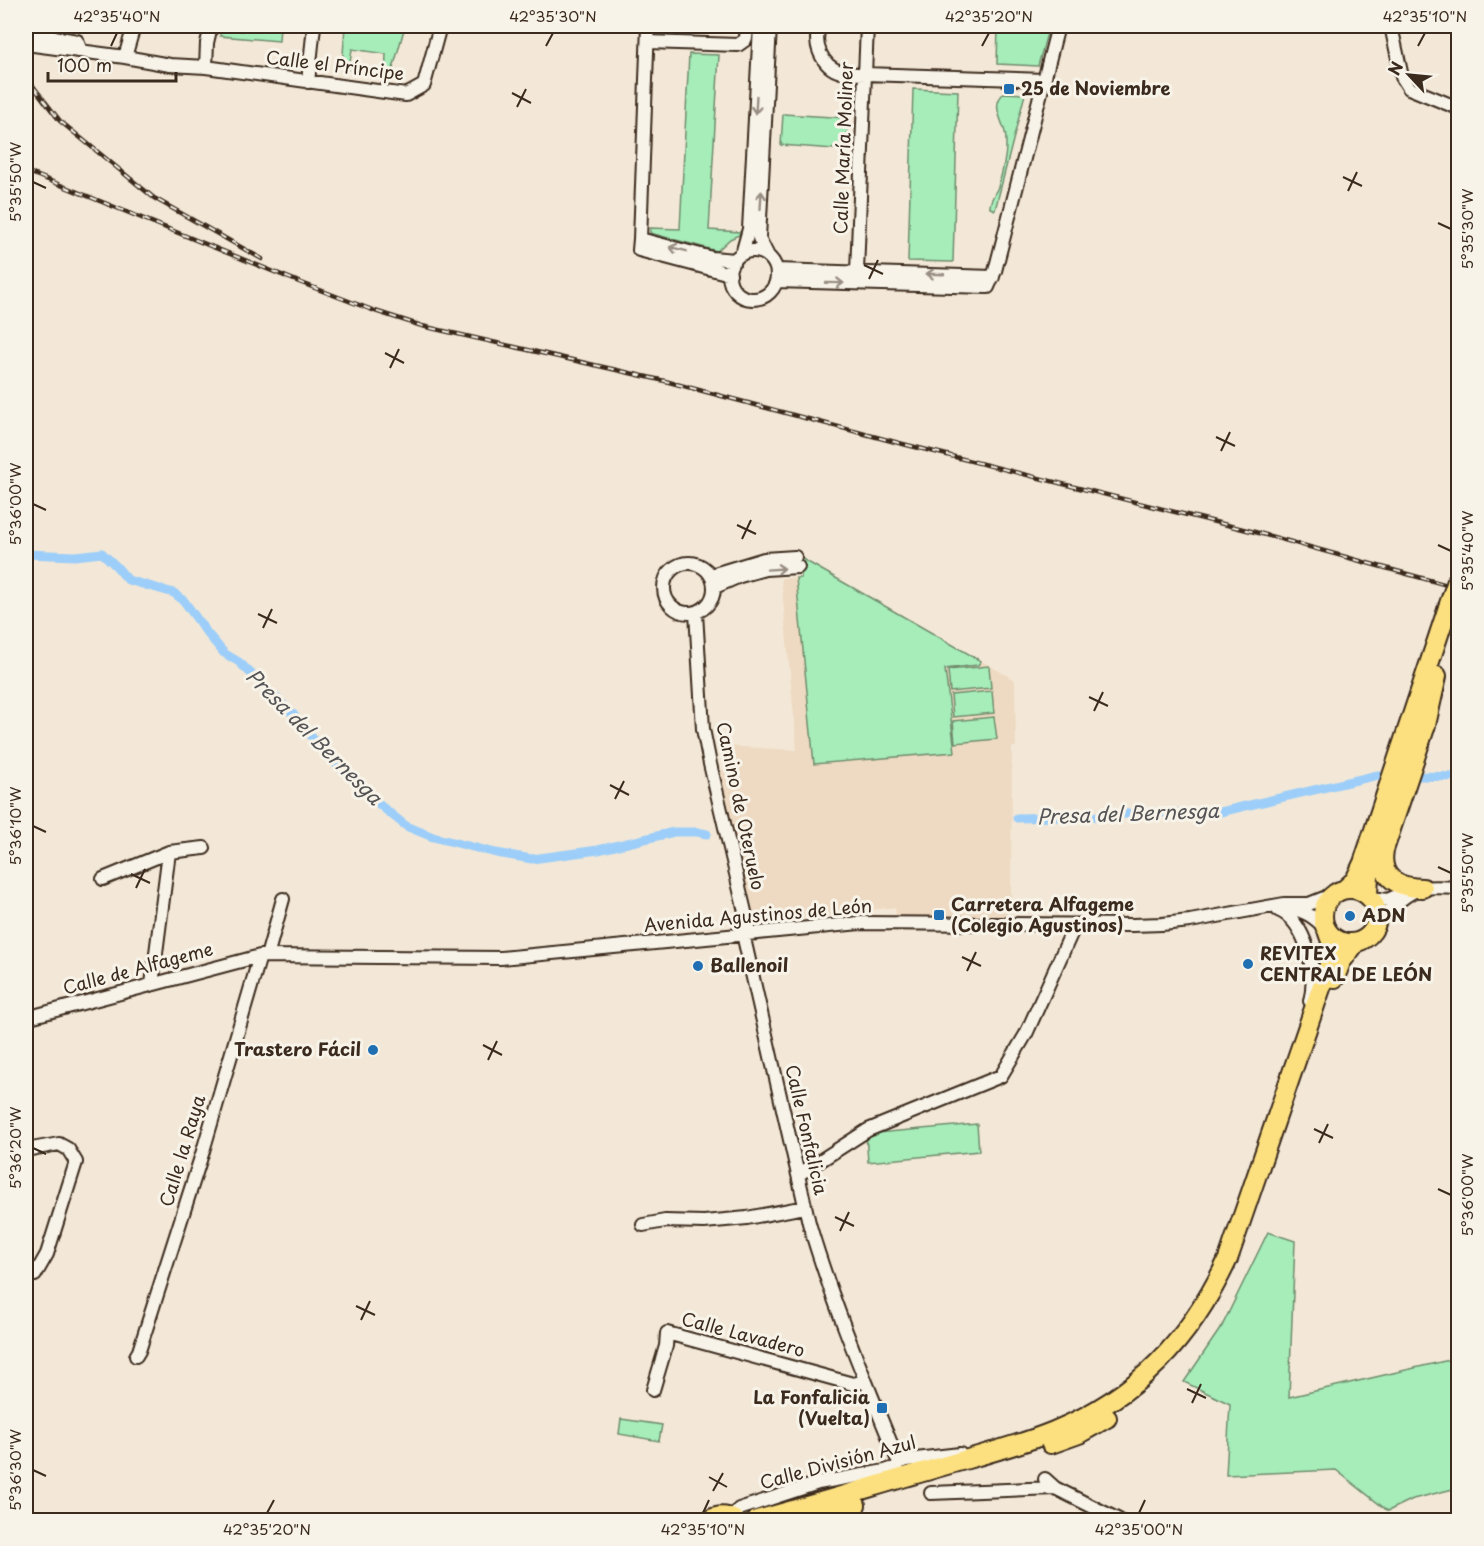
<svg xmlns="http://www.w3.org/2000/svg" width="1484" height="1546" font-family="'Playpen Sans',sans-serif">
	<rect width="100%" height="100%" fill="#f3e8d7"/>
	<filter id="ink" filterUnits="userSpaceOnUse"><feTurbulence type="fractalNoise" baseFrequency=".0167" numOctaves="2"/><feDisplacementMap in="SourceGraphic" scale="12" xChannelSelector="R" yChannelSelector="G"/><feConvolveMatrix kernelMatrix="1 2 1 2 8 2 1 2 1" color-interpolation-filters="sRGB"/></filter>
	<g filter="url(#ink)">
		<path fill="#eedac2" d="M799,557l216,123 1,67h-4l-1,170 -115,1 -1,-11 -64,8 -77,7 -36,-152h8l-2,-24 73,4 -16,-172h20z"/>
		<path fill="#a6edba" stroke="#708c6c" stroke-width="1.5" d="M244,26h36l-1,15 -59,-5 1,-9 21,4z
			M345,26h60l-14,50 -6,1 1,-23 -34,-5 -3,21 -7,-1z
			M998,26h51l-11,40 -41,-2z
			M689,54l30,1 -10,175 31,2 -1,3 -9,4 -13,12 -67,-18v-5l30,1z
			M913,89l45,2 -5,171 -45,-1z
			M1004,93l21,1 -30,116 -5,-2c-1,-7 5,-14 8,-21 4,-13 8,-27 8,-41 0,-5 0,-10 -1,-14 -4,-14 -14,-28 -1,-39z
			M783,114l65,4 -1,32 -66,-5z
			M799,557l182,104 -3,4 -33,4 10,83 -141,12 -18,-186h5z
			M989,666l2,22 -41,4 -2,-22z
			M992,691l2,22 -41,4 -2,-22z
			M994,717l3,22 -42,4 -2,-22z
			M977,1124l2,27 -111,11 -2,-28z
			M1268,1232l27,9 -6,156 169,-39v128l-5,3 -40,10 -25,12 -52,-41 -110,5 4,-71 -46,-22 38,-56z
			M621,1419l41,6 -3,16 -40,-7z"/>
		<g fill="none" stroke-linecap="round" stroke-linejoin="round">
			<path stroke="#9dcef9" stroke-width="9" d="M26,554l49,2 27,-3 14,13 12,14 46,13 10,8 23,32 17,20 15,9 54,52 26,32 14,15 48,45 25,20 27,11 63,16 36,6 66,-9 76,-18h23l10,2
				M1419,776l39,1
				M1017,818l86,-2 35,-3h78l162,-38"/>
			<g stroke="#3b2a1e" stroke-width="16">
				<path id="minor" d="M820,26c-8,17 2,41 21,46 8,2 16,2 24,2l179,6
					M1391,26l11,51 7,11 49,20
					M26,32l51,9 4,10
					M648,42l90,3 7,-5c3,-6 1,-11 -5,-14
					M26,44l99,13 45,8 36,2 200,28 18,-10 16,-59
					M125,57l9,-31
					M206,67l1,-24 4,-17
					M308,82l6,-56
					M640,239l8,-213
					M729 275a24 24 0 1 1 48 0a24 24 0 1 1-48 0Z
					M742,254l7,-25 11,-203
					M768,256l-9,-18 11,-212
					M777,270l216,7
					M857,271l10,-245
					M730,274l-91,-24 1,-11 72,19 23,2
					M776,281l212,6 7,-16 63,-245
					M664 588a25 25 0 1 1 50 0a25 25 0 1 1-50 0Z
					M711,575l53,-16 31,-2
					M715,587l25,-11 25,-7 33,-2
					M696,613l7,116 7,35 40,169
					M103,879l66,-27 35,-4
					M1371,898l17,2 13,-6
					M1290,909c15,1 25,9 35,19
					M1278,910c28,10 40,64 32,91
					M1377,923c12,-13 29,-32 47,-35 11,-2 24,0 34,0
					M743,934l66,289c24,82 58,161 90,240
					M267,956l16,-57
					M152,984l17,-132
					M26,1018l234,-62 241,2 359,-35 273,2 29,-1 28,-3 94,-17h25l25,-10
					M26,1150l33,-6 9,5 8,13 -29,92 -12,21 -9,-3
					M798,1175l70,-45 133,-54 25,-42 49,-109
					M643,1225l22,-4 39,1 43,-4 58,-11
					M136,1356l3,-5 64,-200 57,-195
					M653,1390l13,-44 1,-13 186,51 12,-3
					M1045,1479l10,9 64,32
					M931,1493l124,-5
					M732,1519l7,-10 79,-26 67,-12 12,-4 2,-4 8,-3 53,-6"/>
			</g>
			<g stroke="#3b2a1e" stroke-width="22">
				<path id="highway" d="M1423,888c-25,0 -44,-10 -39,-38l42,-125 11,-49
					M1323 916a27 27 0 1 1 54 0a27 27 0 1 1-54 0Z
					M1345,889l10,-9 8,-17 85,-256
					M1368,894l1,-18 7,-19
					M1335,978l6,-16 14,-18
					M1051,1444l28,-10 28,-16
					M709,1520c9,-5 17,-5 26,0
					M757,1520c59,-16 117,-34 176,-51 40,-12 82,-22 121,-38 84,-35 136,-91 174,-172l103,-300 1,-15 -4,-11
					M803,1520l53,-15"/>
			</g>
			<use href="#minor" stroke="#f7f3e8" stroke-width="12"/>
			<use href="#highway" stroke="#fce080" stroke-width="18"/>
			<g stroke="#3b2a1e" stroke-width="4.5">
				<path id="rail" d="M26,77l34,44 94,77 108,61
					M26,171l273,111 76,29 47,15 243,55 234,62 356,89 203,56"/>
			</g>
			<use href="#rail" stroke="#f7f3e8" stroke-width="2" stroke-dasharray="7" stroke-linecap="butt"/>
			<g stroke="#3b2a1e" stroke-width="22" stroke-linecap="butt">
				<path id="highway-bridge" d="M1448,607l10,-29"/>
			</g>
			<use href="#highway-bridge" stroke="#fce080" stroke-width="18"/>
		</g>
		<defs><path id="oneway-shaft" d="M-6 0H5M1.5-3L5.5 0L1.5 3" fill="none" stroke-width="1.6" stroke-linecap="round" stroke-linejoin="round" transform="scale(1.5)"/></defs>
		<g stroke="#998e83">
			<use href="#oneway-shaft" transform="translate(756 105) rotate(93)"/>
			<use href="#oneway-shaft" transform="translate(761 200) rotate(-87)"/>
			<use href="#oneway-shaft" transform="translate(678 249) rotate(-166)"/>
			<use href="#oneway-shaft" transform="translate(935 274) rotate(-178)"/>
			<use href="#oneway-shaft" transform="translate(835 283) rotate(1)"/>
			<use href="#oneway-shaft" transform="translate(776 569) rotate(-4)"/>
		</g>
	</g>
	<path fill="none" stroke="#3b2a1e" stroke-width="2" d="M111,46l6,-13M546,46l7,-13M982,46l7,-13M1418,46l7,-13M512,93l19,10M517,107l9,-18M1343,177l19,9M33,182l13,6M1348,191l9,-19M1438,223l13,6M864,265l19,9M869,279l9,-19M385,353l19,10M390,368l9,-19M1216,437l19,9M1221,451l9,-19M33,504l13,6M737,525l19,9M742,539l9,-19M1438,545l13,6M258,614l19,9M263,628l9,-19M1089,697l19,9M1094,711l9,-19M610,785l19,10M615,799l9,-18M33,826l13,6M1438,867l13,6M131,874l19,9M136,888l9,-19M962,957l19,9M967,971l9,-19M483,1045l19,10M488,1060l9,-19M1314,1129l19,9M1319,1143l9,-19M33,1148l13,6M1438,1189l13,6M835,1217l19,9M840,1231l9,-19M356,1306l19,9M361,1320l9,-19M1187,1389l19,9M1192,1403l9,-19M33,1470l13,6M709,1477l18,10M713,1491l10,-18M267,1513l7,-13M703,1513l6,-13M1139,1513l6,-13"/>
	<g fill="#1f6fb2" stroke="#f7f3e8" stroke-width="2">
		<rect x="1003" y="83" width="12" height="12" rx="3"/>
		<rect x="933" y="909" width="12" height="12" rx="3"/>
		<circle cx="1350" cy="916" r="6"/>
		<circle cx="1248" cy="964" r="6"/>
		<circle cx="698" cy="966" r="6"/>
		<circle cx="373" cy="1050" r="6"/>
		<rect x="876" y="1402" width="12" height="12" rx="3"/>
	</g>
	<g text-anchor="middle" stroke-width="6" stroke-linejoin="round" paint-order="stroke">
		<g font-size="18" fill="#3b2a1e" stroke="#f7f3e8">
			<text transform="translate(335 66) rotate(7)" y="6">Calle el Príncipe</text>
			<text transform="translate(844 148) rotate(-88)" y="6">Calle María Moliner</text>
			<text transform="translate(740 806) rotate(78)" y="6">Camino de Oteruelo</text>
			<text transform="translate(758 916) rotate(-5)" y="6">Avenida Agustinos de León</text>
			<text transform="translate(138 969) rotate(-15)" y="6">Calle de Alfageme</text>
			<text transform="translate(806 1130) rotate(77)" y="6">Calle Fonfalicia</text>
			<text transform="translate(183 1151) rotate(-73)" y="6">Calle la Raya</text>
			<text transform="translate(743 1335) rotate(15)" y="6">Calle Lavadero</text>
			<text transform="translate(838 1463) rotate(-15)" y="6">Calle División Azul</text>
		</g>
		<g font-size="18" font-weight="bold" fill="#3b2a1e" stroke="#f7f3e8" text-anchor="start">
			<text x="1021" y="95">25 de Noviembre</text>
			<text x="951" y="911">Carretera Alfageme<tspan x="951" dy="21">(Colegio Agustinos)</tspan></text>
			<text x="1362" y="922">ADN</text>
			<text x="1260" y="960">REVITEX<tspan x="1260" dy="21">CENTRAL DE LEÓN</tspan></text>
			<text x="710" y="972">Ballenoil</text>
			<text x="361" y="1056" text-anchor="end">Trastero Fácil</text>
			<text x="870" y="1404" text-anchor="end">La Fonfalicia<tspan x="870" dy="21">(Vuelta)</tspan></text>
		</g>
		<g font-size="20" font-style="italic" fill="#545355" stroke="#f7f3e8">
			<text transform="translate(314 737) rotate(45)" y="7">Presa del Bernesga</text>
			<text transform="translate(1128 814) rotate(-2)" y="7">Presa del Bernesga</text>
		</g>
	</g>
	<rect width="1484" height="1546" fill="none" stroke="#f7f3e8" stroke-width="66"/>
	<g transform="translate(1409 75) rotate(296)" stroke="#f7f3e8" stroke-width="4.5" paint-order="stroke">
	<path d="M0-4.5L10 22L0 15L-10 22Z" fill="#3b2a1e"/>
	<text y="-9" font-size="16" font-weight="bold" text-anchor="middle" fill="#3b2a1e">N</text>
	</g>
	<path d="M48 72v9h128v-9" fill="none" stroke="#3b2a1e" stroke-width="3"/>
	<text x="57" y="72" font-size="18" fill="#3b2a1e" stroke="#f7f3e8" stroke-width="4.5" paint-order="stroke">100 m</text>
	<rect x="33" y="33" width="1418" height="1480" fill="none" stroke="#3b2a1e" stroke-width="2"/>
	<g font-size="15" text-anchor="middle" fill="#3b2a1e">
		<text x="117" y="22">42°35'40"N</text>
		<text x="553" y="22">42°35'30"N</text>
		<text x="989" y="22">42°35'20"N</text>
		<text x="1425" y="22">42°35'10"N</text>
		<text transform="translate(16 182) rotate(-90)" y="5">5°35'50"W</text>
		<text transform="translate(1468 229) rotate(-90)" y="5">5°35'30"W</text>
		<text transform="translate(16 504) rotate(-90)" y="5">5°36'00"W</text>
		<text transform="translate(1468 551) rotate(-90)" y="5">5°35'40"W</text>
		<text transform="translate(16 826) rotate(-90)" y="5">5°36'10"W</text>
		<text transform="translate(1468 873) rotate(-90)" y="5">5°35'50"W</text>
		<text transform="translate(16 1148) rotate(-90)" y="5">5°36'20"W</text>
		<text transform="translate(1468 1195) rotate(-90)" y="5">5°36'00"W</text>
		<text transform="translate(16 1470) rotate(-90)" y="5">5°36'30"W</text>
		<text x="267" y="1535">42°35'20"N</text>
		<text x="703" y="1535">42°35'10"N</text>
		<text x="1139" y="1535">42°35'00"N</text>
	</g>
</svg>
